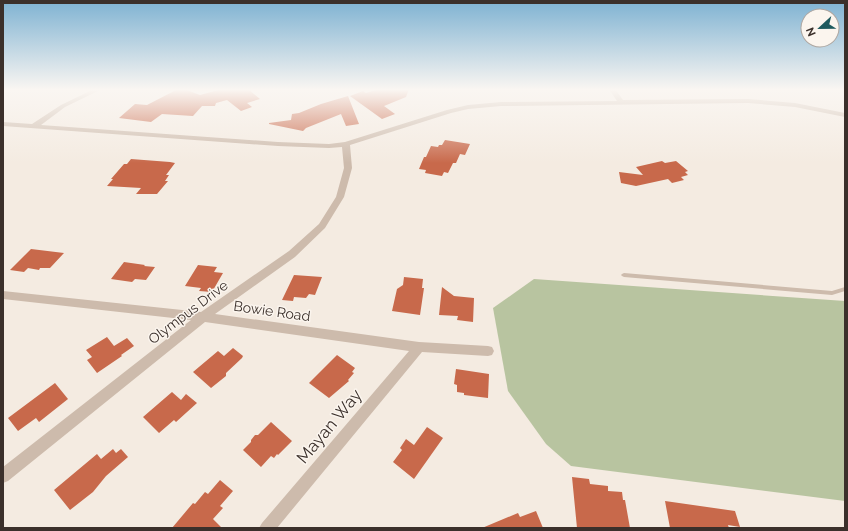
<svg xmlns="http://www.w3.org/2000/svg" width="848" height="531" font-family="Raleway,sans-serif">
	<rect width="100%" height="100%" fill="#f4ebe1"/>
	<path fill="#b8c4a0" d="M534,279l311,22v200l-274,-35 -25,-22 -38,-53 -15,-83z"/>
	<path fill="#c8694b" d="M178,89h6l16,6 22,-6h26l12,10 -13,4 5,4 -11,4 -14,-11 -11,3 -1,3h-13l-9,10 -31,-2 -11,8 -32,-4 16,-14 12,1z
		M379,89h30l-3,8 -22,9 11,8 -13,5 -32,-23 13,-5 3,2z
		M348,96l11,28 -13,2 -5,-12 -35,14 -3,3 -34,-7v-1l22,-3 1,-6 7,-1 22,-9z
		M445,140l25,4 -5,11 -5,-1 -4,9h-3l-5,10 -4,-1 -2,4 -17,-3 1,-3 -7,-1 5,-12h2l5,-11 7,1 1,-2h3z
		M131,159l39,3 5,1 -9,12h3l-4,6h3l-11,13h-21l5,-6 -34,-2 6,-7h-2l13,-15h3z
		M662,161l3,2 11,-2 12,10 -3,1 3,3 -7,2 3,3 -12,3 -4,-4 -32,7 -15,-3 -2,-11 24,3 -7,-8z
		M31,249l33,4 -14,15h-10l-1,2 -11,-2 -4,4 -14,-2z
		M124,262l21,3 -1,1 11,1 -9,13 -11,-1 -3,3 -21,-3z
		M198,265l19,2 -3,5 9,1 -11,19 -13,-1 2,-3 -16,-2z
		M294,275l28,2 -7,18 -6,-1 -3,4 -12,-1 -1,4 -11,-1z
		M404,277l19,2 -1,9h2l-4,27 -28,-4 5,-22 6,-4z
		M442,287l12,9 20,2 -1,24 -16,-2 1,-4 -19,-1z
		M107,337l7,9 13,-8 7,8 -13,9 1,1 -25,17 -10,-13 5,-3 -6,-7z
		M233,348l10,8 -1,2 -16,15v3l-15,12 -18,-16 25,-21 6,5z
		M337,355l18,13 -3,4 2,1 -6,7 1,1 -20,17 -20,-15z
		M456,369l33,5 -1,24 -24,-3v-2l-7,-1v-7l-3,-1z
		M55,383l13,16 -29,23 -3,-4 -18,13 -10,-13z
		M172,392l9,8 5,-6 11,9 -21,19 -2,-2 -15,13 -16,-16z
		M271,422l21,19 -14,14 -1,-1 -3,4 -3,-2 -10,11 -18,-17 8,-8v-2l4,-5h3z
		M427,427l16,11 -29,41 -21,-17 9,-12 -2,-2 6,-9 8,6z
		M113,449l3,4 5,-4 7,8 -22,19 -13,16 -23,18 -16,-20 43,-36 4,5z
		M572,477l17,2 1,5 18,2v5l14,1 1,8h2l5,28h-53z
		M220,480l13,11 -13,15 3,2 -10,11 9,9h-50l21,-25 2,1 10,-12 3,2z
		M665,501l70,10 5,16 -12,-2 1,3h-59z
		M536,511l7,17h-61l36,-15 2,4z"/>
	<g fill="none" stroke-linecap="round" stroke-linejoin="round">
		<path fill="#cdbbac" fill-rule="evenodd" d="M624,273l208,18 13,-4v4l-13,4 -208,-18 -2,-1 -1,-1 1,-1z"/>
		<path fill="#cdbbac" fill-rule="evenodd" d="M94,89h8l-37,18 -24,18 237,17 51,2 16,-2 102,-32 21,-5 33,-3 116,-1 -8,-12h6l8,11 125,-1 47,4 50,10v4l-50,-10 -47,-4 -247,3 -33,3 -17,4 -101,32 2,23 -8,29 -19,31 -30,29 -80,57 204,28 69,4 4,1 2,4 -2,4 -4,1 -66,-4 -145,176h-18l3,-5 147,-172 -204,-29 -197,159 -5,2v-16l188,-147 -188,-21v-8l198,21 88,-61 30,-27 17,-27 8,-29 -2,-21 -13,1 -51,-2 -275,-20v-4l29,2 29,-19z"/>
	</g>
	<linearGradient id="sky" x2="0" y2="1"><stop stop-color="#7eb2d2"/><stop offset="0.55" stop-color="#faf6f2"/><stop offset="1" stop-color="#faf6f2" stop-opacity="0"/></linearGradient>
	<rect width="848" height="163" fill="url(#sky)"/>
	<g text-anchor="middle" stroke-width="3" stroke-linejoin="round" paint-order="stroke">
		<g font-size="14" fill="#3b302b" stroke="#fbf5ee">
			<text transform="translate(272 311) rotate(8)" y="5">Bowie Road</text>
			<text transform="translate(188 312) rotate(-37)" y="5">Olympus Drive</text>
		</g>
		<g font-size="17" fill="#3b302b" stroke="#fbf5ee">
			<text transform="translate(329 426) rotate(-50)" y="6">Mayan Way</text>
		</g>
	</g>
	<rect width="848" height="531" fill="none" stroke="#3b302b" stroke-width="8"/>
	<g transform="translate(820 28) rotate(248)"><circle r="19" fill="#fbf5ee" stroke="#aea6a0"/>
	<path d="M0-3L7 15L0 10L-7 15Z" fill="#1f5a5e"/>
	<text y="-6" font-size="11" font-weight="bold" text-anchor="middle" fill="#3b302b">N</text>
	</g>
</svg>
